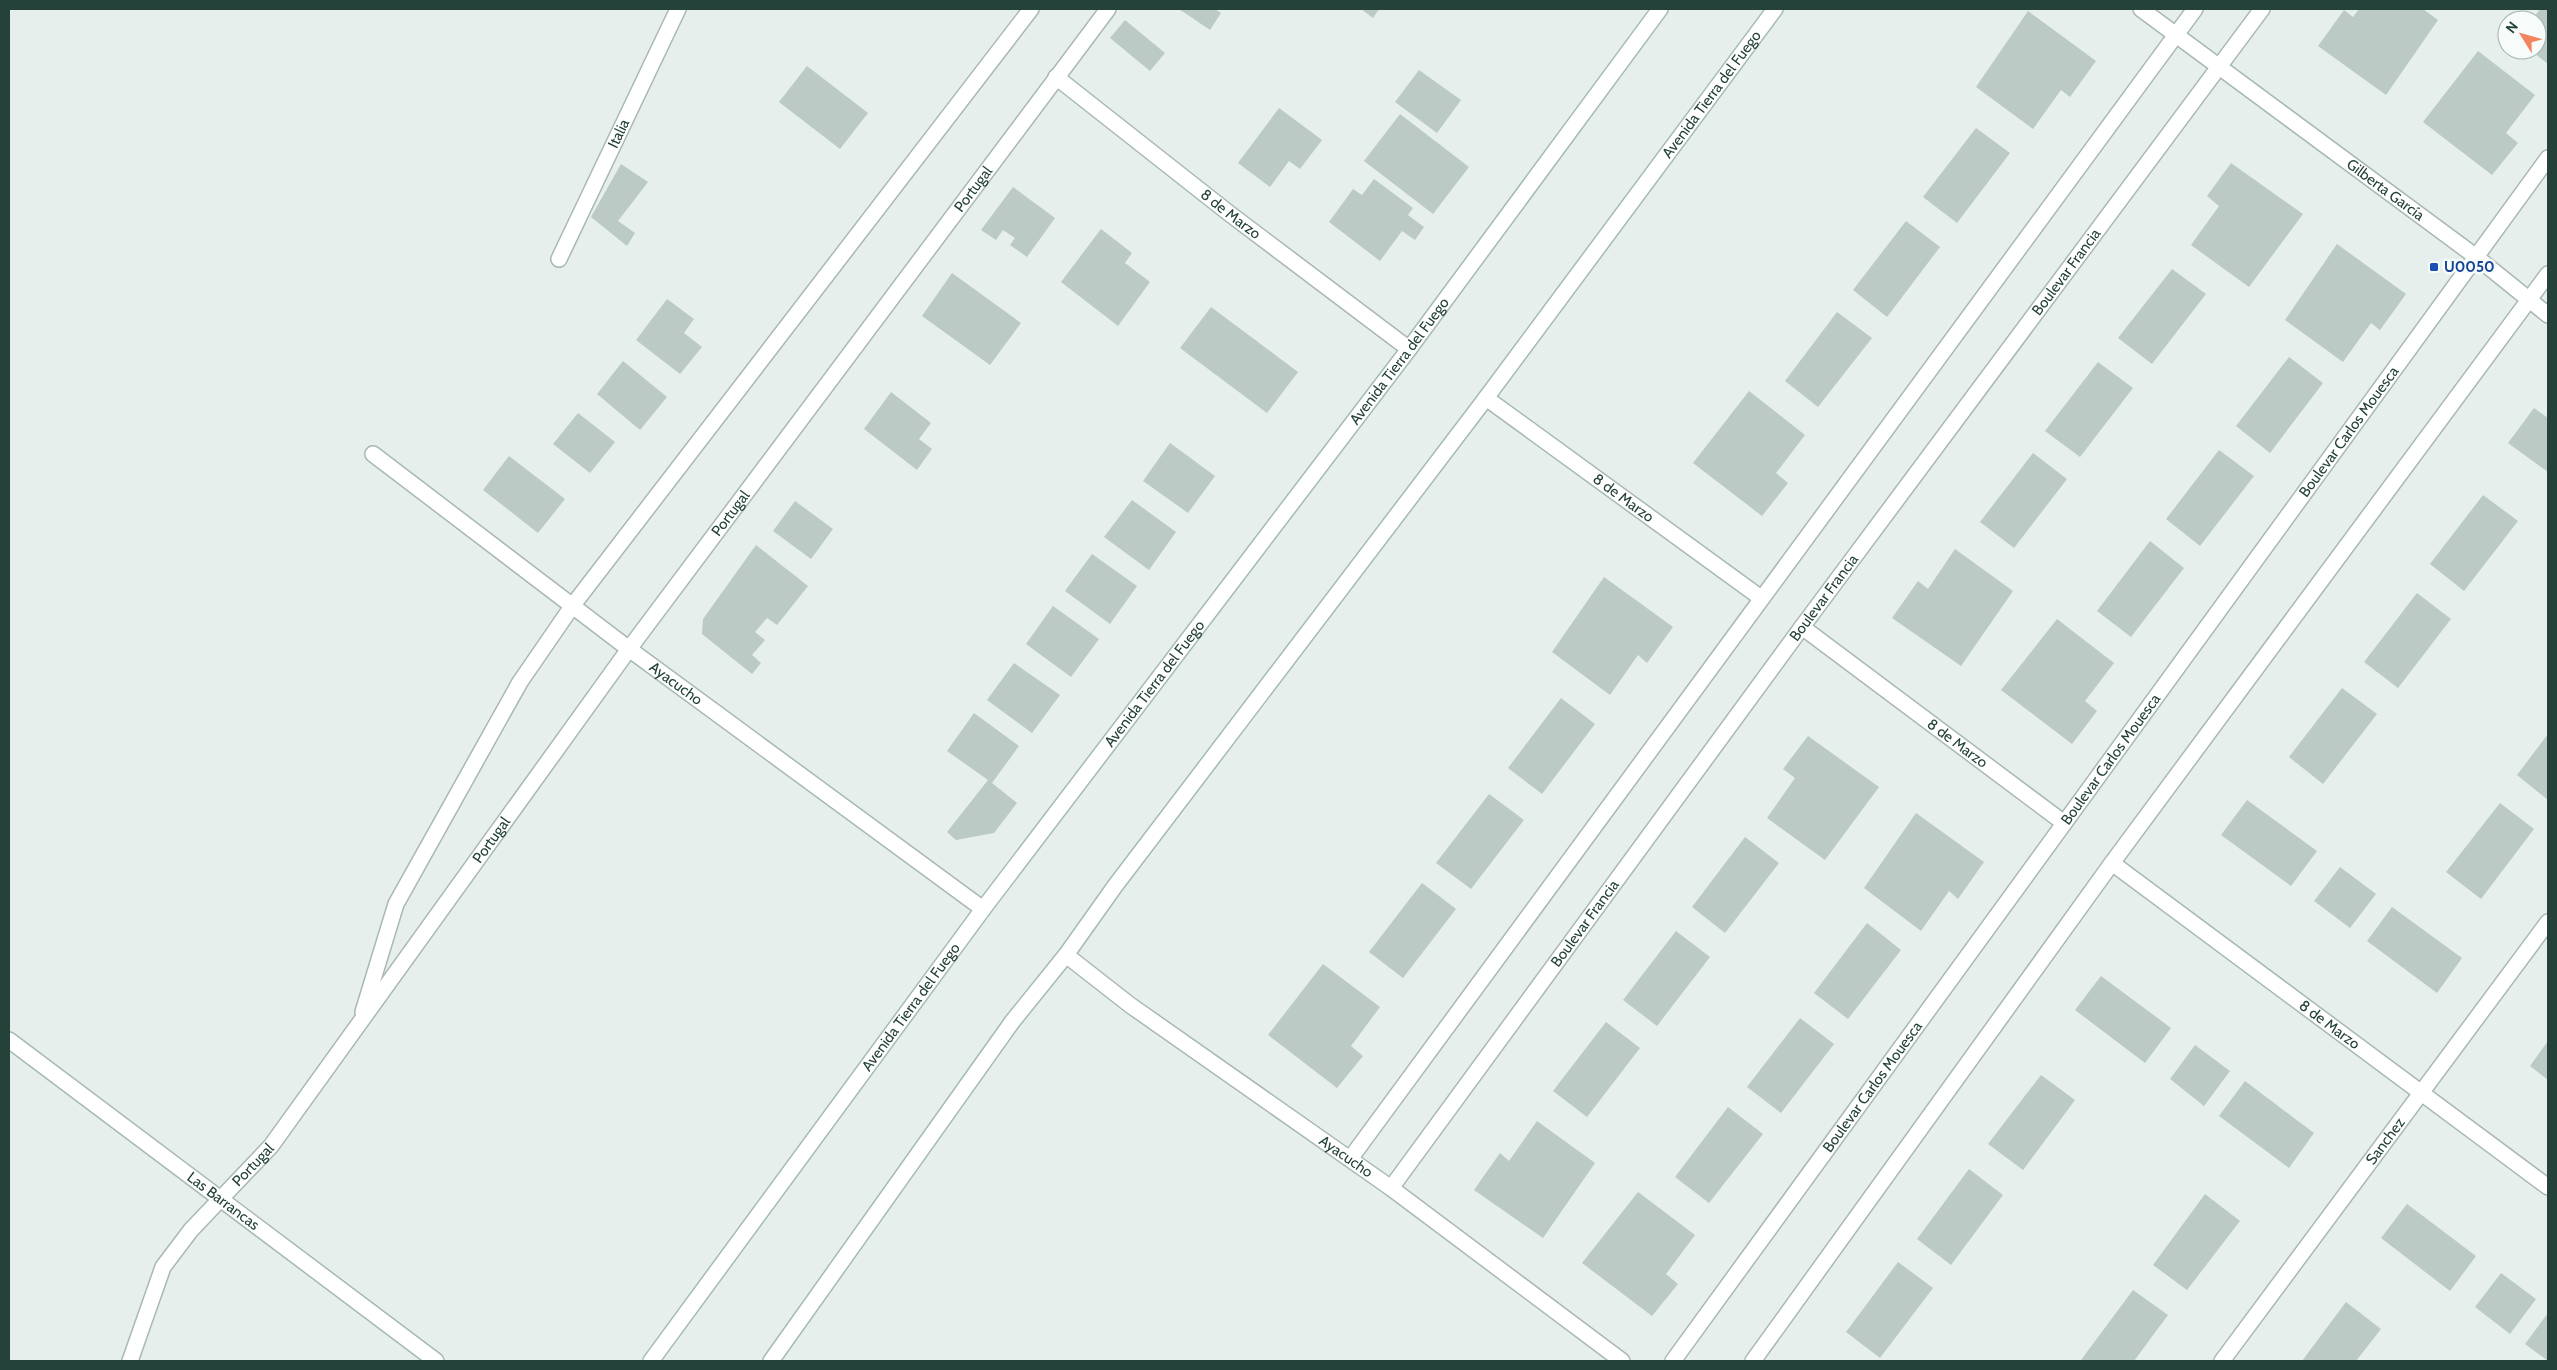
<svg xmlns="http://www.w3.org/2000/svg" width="2557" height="1370" font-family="Cabin,sans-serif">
	<rect width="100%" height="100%" fill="#e6efeb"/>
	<path fill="#bbcac4" d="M1179,9h36l6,4 -11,17z
		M1361,9h18l-6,9z
		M2359,9h64l15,11 -52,75 -68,-49 26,-36 9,7z
		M2540,9h8v55l-18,-14h7v-30h-5z
		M2028,11l68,50 -26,36 -9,-7 -28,39 -57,-42z
		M1125,20l40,33 -15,18 -40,-33z
		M2478,51l57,44 -29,38 12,10 -26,32 -69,-53z
		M807,66l61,47 -28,36 -61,-47z
		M1419,70l42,30 -24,33 -42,-31z
		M1279,108l43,32 -22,29 -11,-8 -19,26 -32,-24z
		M1400,114l69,53 -36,47 -69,-53z
		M1976,128l34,25 -53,70 -34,-26z
		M2231,163l72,51 -54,73 -58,-42 28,-39 -12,-10z
		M621,164l27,18 -30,39 17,12 -8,13 -36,-29z
		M1374,179l39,29 -5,7 16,12 -9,13 -13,-9 -22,30 -51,-39 24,-33 9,6z
		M1013,187l42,31 -28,39 -17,-12 5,-7 -12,-8 -7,10 -15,-10z
		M1906,221l34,26 -53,70 -34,-27z
		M1101,229l31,24 -7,10 25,19 -32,44 -57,-44z
		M2337,244l69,50 -26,36 -9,-7 -28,39 -58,-42z
		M2172,269l34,25 -54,70 -34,-26z
		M952,273l69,50 -31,42 -68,-49z
		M667,299l27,20 -10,14 18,14 -22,27 -44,-34z
		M1211,307l87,65 -31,41 -87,-65z
		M1837,312l35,26 -54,69 -33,-26z
		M2289,357l34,26 -53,70 -34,-27z
		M623,361l44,36 -27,33 -43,-36z
		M2098,362l35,26 -53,69 -35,-26z
		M1749,391l56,44 -29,38 12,10 -26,33 -69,-53z
		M891,392l40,31 -12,16 13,10 -15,21 -53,-41z
		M2534,408l14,10v54l-40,-29z
		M578,413l37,29 -25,31 -37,-29z
		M1170,443l45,33 -27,37 -45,-32z
		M2219,450l35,26 -54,70 -34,-27z
		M2033,453l34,26 -53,69 -34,-26z
		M509,456l56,43 -27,34 -55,-43z
		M2483,495l35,26 -54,70 -34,-27z
		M1132,500l44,32 -27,38 -45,-33z
		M795,501l38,28 -22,30 -38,-28z
		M2150,541l34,27 -53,69 -34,-26z
		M756,545l52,41 -31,39 -10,-7 -12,14 10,8 -13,15 9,8 -9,11 -50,-40 1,-15z
		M1955,549l58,42 -52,75 -69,-48 26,-37 10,8z
		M1092,554l45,32 -27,38 -45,-33z
		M1604,577l69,50 -26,36 -9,-8 -28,40 -58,-43z
		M2417,593l34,26 -53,69 -34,-26z
		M1053,606l46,33 -28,38 -45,-33z
		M2057,619l57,44 -29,38 12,10 -25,33 -71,-54z
		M1014,663l46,32 -28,38 -45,-33z
		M2342,688l35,26 -54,70 -34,-27z
		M1561,698l34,26 -53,70 -34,-26z
		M974,713l45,33 -27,37 25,20 -23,30 -38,7 -9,-8 41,-52 -41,-29z
		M2548,734v66l-31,-25z
		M1808,736l71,51 -54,73 -58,-42 28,-40 -12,-9z
		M1489,794l35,26 -53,69 -35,-26z
		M2247,800l70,51 -26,35 -70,-51z
		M2500,803l34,26 -53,70 -35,-27z
		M1916,813l68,49 -26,37 -9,-8 -28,40 -57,-43z
		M1745,837l34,26 -54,70 -33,-26z
		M2340,867l36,27 -26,34 -36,-27z
		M1422,883l34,26 -53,69 -34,-26z
		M2392,907l70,51 -25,35 -70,-52z
		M1867,923l34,27 -53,69 -34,-26z
		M1676,931l34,26 -53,69 -34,-26z
		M1323,964l57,43 -29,39 12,10 -26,32 -69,-53z
		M2101,976l70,52 -26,35 -70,-53z
		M1800,1018l34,26 -53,69 -34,-26z
		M1606,1022l34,26 -53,69 -34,-26z
		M2548,1041v39l-18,-14z
		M2195,1045l35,26 -26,35 -34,-27z
		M2041,1075l34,25 -52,70 -35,-26z
		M2245,1081l69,52 -25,35 -70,-52z
		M1728,1107l35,27 -54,69 -34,-26z
		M1537,1121l58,42 -52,75 -69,-48 26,-37 9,8z
		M1969,1169l34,26 -52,70 -34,-26z
		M1638,1192l57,43 -29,39 12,10 -26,32 -70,-53z
		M2205,1194l35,27 -53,69 -34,-25z
		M2407,1204l69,52 -26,35 -69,-53z
		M1898,1262l35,26 -53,70 -34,-26z
		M2501,1273l35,26 -26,35 -35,-27z
		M2133,1290l35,25 -34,46h-51l-2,-1z
		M2346,1302l35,27 -25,32h-54z
		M2548,1313v48l-23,-17z"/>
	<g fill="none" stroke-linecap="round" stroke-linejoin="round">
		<g stroke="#a8b8b2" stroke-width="18">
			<g id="street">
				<path id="s1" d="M2141,9l334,247 73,59"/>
				<path id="s2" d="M1056,77l174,137 179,135"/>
				<path id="s3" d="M559,259l119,-250"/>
				<path id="s4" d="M1486,398l275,200"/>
				<path id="s5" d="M373,454l256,195 354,260"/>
				<path id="s6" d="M1802,627l262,196"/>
				<path id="s7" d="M2112,863l436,324"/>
				<path id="s8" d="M1066,955l64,50 261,183 231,173"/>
				<path d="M363,1012l33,-108 124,-222 53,-77 458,-596"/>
				<path id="s9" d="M9,1040l427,321"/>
				<path d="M1350,1159l845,-1150"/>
				<path id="s10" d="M1391,1188l411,-561 460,-618"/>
				<path id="s11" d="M130,1361l33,-94 28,-37 80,-84 358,-497 479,-640"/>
				<path id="s12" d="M1673,1361l875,-1203"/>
				<path d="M1753,1361l359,-498 436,-589"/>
				<path id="s13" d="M2222,1361l326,-439"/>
			</g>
		</g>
		<g stroke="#a4bbb3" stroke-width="18">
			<g id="secondary">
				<path id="s14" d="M651,1361l332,-452 426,-560 251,-340"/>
				<path id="s15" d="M771,1361l241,-339 54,-67 49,-69 371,-488 289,-389"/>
			</g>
		</g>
		<use href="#street" stroke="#fff" stroke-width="15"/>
		<use href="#secondary" stroke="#fff" stroke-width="15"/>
	</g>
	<rect fill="#1a4fb4" stroke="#f7fbf9" stroke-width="2" x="2429" y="262" width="10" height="10" rx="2.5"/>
	<g text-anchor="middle" stroke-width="5" stroke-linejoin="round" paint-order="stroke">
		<g font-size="15" fill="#24423a" stroke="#f7fbf9">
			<text dy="5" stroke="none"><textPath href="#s15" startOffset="1578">Avenida Tierra del Fuego</textPath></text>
			<text dy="5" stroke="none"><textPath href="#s3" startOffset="139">Italia</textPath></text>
			<text dy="5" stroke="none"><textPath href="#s11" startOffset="1449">Portugal</textPath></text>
			<text dy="5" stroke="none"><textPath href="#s1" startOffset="304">Gilberta García</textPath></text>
			<text dy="5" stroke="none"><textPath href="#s2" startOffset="222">8 de Marzo</textPath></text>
			<text dy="5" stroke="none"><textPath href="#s10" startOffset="1138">Boulevar Francia</textPath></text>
			<text dy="5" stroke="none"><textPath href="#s14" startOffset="1249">Avenida Tierra del Fuego</textPath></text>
			<text dy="5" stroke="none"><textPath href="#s12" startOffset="1149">Boulevar Carlos Mouesca</textPath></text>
			<text dy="5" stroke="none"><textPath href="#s4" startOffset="170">8 de Marzo</textPath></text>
			<text dy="5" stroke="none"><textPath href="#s11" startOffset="1044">Portugal</textPath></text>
			<text dy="5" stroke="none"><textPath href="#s10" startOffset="732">Boulevar Francia</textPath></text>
			<text dy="5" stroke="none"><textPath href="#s5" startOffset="380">Ayacucho</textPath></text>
			<text dy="5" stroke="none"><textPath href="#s14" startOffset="844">Avenida Tierra del Fuego</textPath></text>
			<text dy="5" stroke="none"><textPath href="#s6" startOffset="194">8 de Marzo</textPath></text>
			<text dy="5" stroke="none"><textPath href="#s12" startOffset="744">Boulevar Carlos Mouesca</textPath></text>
			<text dy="5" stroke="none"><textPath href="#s11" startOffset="639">Portugal</textPath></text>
			<text dy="5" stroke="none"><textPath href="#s10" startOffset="328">Boulevar Francia</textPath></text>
			<text dy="5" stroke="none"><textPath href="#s14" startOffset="439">Avenida Tierra del Fuego</textPath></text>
			<text dy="5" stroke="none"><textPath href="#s7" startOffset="271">8 de Marzo</textPath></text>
			<text dy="5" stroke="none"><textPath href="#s12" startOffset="339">Boulevar Carlos Mouesca</textPath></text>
			<text dy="5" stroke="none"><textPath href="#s13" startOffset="274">Sanchez</textPath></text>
			<text dy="5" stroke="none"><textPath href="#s8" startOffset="345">Ayacucho</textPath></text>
			<text dy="5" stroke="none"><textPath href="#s11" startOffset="236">Portugal</textPath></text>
			<text dy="5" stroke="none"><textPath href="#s9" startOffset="268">Las Barrancas</textPath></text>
		</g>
		<g font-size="15" font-weight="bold" fill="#164399" stroke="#f7fbf9" text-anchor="start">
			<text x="2444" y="272">U0050</text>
		</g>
	</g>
	<rect width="2557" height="1370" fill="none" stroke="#24423a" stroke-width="20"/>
	<g transform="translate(2522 35) rotate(307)"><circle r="24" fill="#f7fbf9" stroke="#a3b1ad"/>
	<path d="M0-4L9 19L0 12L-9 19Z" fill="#f4845f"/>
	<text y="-8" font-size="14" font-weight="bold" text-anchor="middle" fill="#24423a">N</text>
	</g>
</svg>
